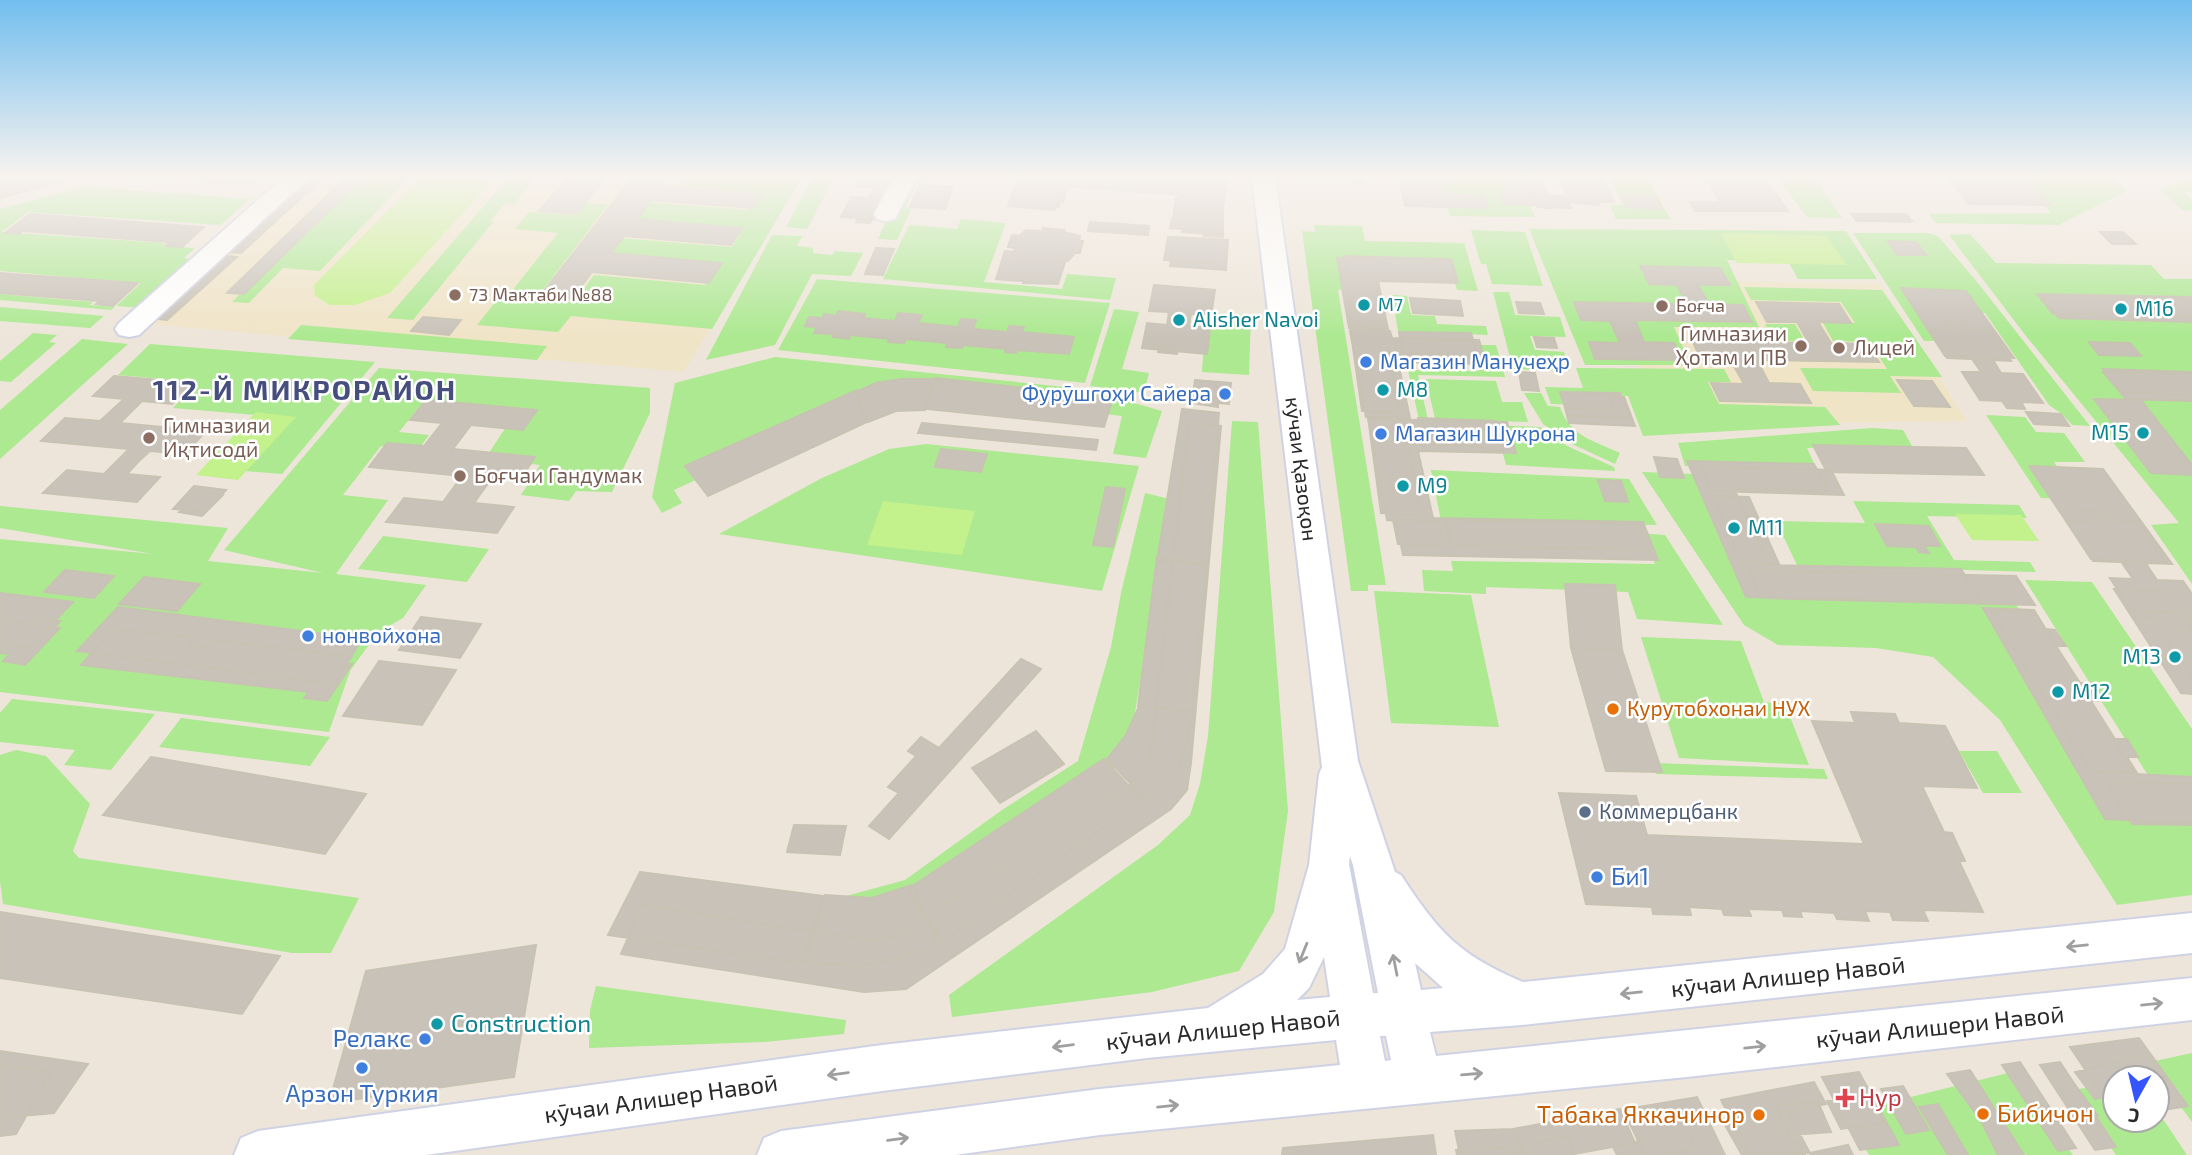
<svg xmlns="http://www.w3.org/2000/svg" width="2192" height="1155" font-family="'Exo 2',sans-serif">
	<rect width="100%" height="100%" fill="#ede5d9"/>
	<path fill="#f0e4c7" d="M310,177h489l-115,195 -534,-48z
		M1642,262l83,2 10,17 145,3 87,137 -306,4 -22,-60h52l-18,-39h85l-24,-45 -32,-1 9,19 31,1 9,16 -117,-3 9,22 31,1 9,19 -80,-2 -7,-18h28l-9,-22 -34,-1 -6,-15 117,3 -10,-21h-33z"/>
	<path fill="#ace991" d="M356,177h53l-89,94 -37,-3 -34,35 -17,-1z
		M509,177h26l-21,27 -9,-1 -15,18h4l-81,99 -26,-2z
		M684,177h118l-90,152 -141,-13 -13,16 -81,-7 23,-29 7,1 51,-64 -43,-4 14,-17 46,3 10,-12 23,2 -72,94 38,3 20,-27 111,10 11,-19 -110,-10 13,-18 113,9 11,-19 -107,-9 12,-17 101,8 12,-17 -83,-8z
		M813,177h21l-27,52 -21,-2z
		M907,177h22l-3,6h-9l-11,25 5,1 -14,31 -19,-1z
		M1437,177h81l17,40 -85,-1z
		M1609,177h38l23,42h-54l-6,-14h13z
		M1777,177h37l28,41 -35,-1z
		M2018,177h95l14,14 -69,34 -122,-2 -7,-9 122,-1z
		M2192,177v15h-8l8,8v10l-8,1 -24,-21z
		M83,187l167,12 -29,26 -193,-13 -26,20 163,11 -3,3 33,2 -11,10 12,2 -54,48 -26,-2 25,-23 -141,-12v-62z
		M961,219l45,4 -22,59 78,7 5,-15 49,4 -6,22 -227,-21 26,-54 48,4z
		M1314,225l48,1 3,15 99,2 14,48 -21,-1 -8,-26 -112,-2 5,27 -4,1 48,295h-18v6h-17l-49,-360 13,1z
		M1529,229l317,2 31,48h-79l-9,-16 -62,-3 32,67h-85l17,38h-106z
		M1471,230l54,2 18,54 -51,-2 -6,-20h-5z
		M1853,233h74l11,3 40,47 112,143 -18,-1 -10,-11 -13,-9 -64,-92 -70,-3 19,31h-10z
		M1970,234l26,29 155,2 13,14h28v305l-41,-59 28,-2 -153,-187 -77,-101z
		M772,235l30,1 -5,10 16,2v5l19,2 3,-4 28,2 -12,23 -39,-2 -37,71 -69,15z
		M817,279l293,24 -25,80 -307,-33z
		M1744,287l138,3 60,87 -52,-1 11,17 -88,-2 -13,-23 87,1 -17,-27 -37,-1 -10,-18h32l-14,-21 -90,-2z
		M1493,292h16l6,23 45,2 6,20 -36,-1 5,14 29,2 6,19 -57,-2z
		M0,294l93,8 -3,3 25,2 -4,3 -111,-10z
		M1392,295l15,1 4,19 24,1 2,8 49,2 2,9 -90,-4z
		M0,307l104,9 -14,12 -90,-7z
		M1114,309l25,3 -17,57 27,4 -5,20 -54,-7z
		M1206,313l45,2 -2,60 -47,-3z
		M1765,324h30l10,17 -106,-2 -4,-8 74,1z
		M301,325l246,21 -10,14 -249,-21z
		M33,333l24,2 -8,7 7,1 -45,39 -11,-1v-20z
		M82,339l46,5 -128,115v-49z
		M150,344l225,18 -93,112 -37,-3 45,-53 -117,-10 24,-26 -79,-7z
		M1472,345h24l9,32 -87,-2 10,45h-9l-11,-50 71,1z
		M775,357l310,32 77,22 -16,47 -33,-4 9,-38 -177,-20 -89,10 -182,84 8,13 -20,10 -10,-16 23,-114z
		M379,368l271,20v25l-38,79 -36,-1 -7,10 -48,-6 19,-30 -55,-6 30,-46 -95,-7 -21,26 30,3 -11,15 -37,-4 -38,49 45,5 -52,74 90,11 -23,33 -25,14 -28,39 -21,61 -329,-40v-153l153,15 -153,-26v-22l228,22 -20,33 115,12 -99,-23z
		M1576,368l148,1 7,13h-23l11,22 106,3 15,18 -197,11 -15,-40 -22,-1 3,10 -58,-1 -6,-17 38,1z
		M1426,379l70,2 6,21h20l6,20 -93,-3z
		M1524,393h17l7,13 12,1c10,29 34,34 60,46l-5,11 -45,-21 -27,-19z
		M1986,415l39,2 11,15 28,1 21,29h-31l26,37 -39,-1z
		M1232,421l26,1 30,389 -14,101 -35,59 -87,21 -200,25 -3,-22 209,-150 32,-30 10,-31 8,-48z
		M1495,425l45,2 27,19 47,21 1,4 -109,-6z
		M1872,428l31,2 9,16 -105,2 9,20 -131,-2 -7,-23z
		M926,444l213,22 -37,125 -383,-57 103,-56 67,-29z
		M1431,470l198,9 28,46 -216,-4z
		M1642,472l75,3 40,96 245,7 129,241 61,-5v81l-75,10 -117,-185 -67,-63 -57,-9 -98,-3 -34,-20z
		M1145,493l25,6 -41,250 -35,45 -215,134 -143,-37 88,11 81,-22 97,-70 76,-49 33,-114 10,-54z
		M1853,501l166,4 8,13 -100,-2 27,44 76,2 6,10 -239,-7 -21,-44 89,2z
		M1601,530l64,5 58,90 -86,-6 -9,-27 -142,-5v7l-62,-3 -2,-21 31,1 -2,-10 204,3 -10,-26z
		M383,536l106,13 -22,33 -109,-13z
		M2025,580l67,2 100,147v58l-38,-2z
		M1374,591l97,4 28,132 -108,-4z
		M1641,637l100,4 23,61 21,2 24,61 -130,-7z
		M12,699l143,15 -44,56 -47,-5 11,-15 -75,-8v-29z
		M181,718l149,19 -20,29 -151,-19z
		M16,750l30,6 44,48 -17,47 6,7 280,40 -28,55h-39l-289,-49 -3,-23v-126z
		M1959,751h38l25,42h-39z
		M1653,763l171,6 4,10 -172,-5z
		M596,986l250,34 -2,14 -79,8 -176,6 1,-38z
		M2192,1053v69l-19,-26 8,-2 -26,-33z
		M2012,1072l61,83h-204l-23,-42z
		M2115,1084v36h42v-10l30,45h-71l-45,-65z"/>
	<path fill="#c3f18b" d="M421,177h68v7l-99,109 -35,12h-25l-15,-9 -1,-11z
		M1721,233l106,3 20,29 -110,-2z
		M256,412l40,5 -58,63 -42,-5z
		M883,501l92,10 -13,44 -95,-10z
		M1955,514l66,1 18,26 -67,-1z"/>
	<path fill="#c8c2b9" stroke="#c8c2b3" stroke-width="2" d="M13,177h61v1l-74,20v-18z
		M25,177h40l1,2 -66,18v-13z
		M139,177h122l-9,7z
		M197,177h65l-4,4z
		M307,177h17l-83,76 -17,-1z
		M346,177h17l-119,117 -17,-1z
		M568,177h38l-30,37 -37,-3z
		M633,177h35l-7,9 101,8 -9,14 -102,-8 -14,19 105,9 -11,17 -107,-9 -13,17 111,10 -13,20 -117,-11 -20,27 -32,-3z
		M861,177h52l-22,44 -19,-2 -2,4 -14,-1 2,-4 -17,-1 10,-20 18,1 5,-10 -18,-2z
		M1018,177h164l-3,18 -117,-9 -7,24 -47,-4z
		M1024,177h203l-7,55 -9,-1v3l-29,-2 1,-3 -13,-1 2,-10 5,1 1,-8h-4l2,-13h4l1,-4 -113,-8 -5,16h-3l-1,5 -12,2 -35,-5 1,-5h4l1,-3 -4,-1 1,-4h5v-12z
		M1298,177h65l1,6h-13l-1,-5z
		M1399,177h42l5,17 38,2 4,12 -83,-2z
		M1525,177h15l8,19h18l5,12 -34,-1z
		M1560,177l43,1 11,24h-16l1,3 -30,-3z
		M1704,177h60l24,34h-93l-5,-9h30z
		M1947,177h76l27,28 -81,-1z
		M1416,181l18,1 3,15 -18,-1z
		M1503,182l25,1 8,22 -32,-1 -4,-9 8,1z
		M919,185l34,2 -8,22 -35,-2z
		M1533,185h7l12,23h-8z
		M1621,195l35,1 6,13 -36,-2z
		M1175,206l19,1 -3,22 -19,-1z
		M1204,207h19v30l-19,-1z
		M30,214l174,13 -22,20 -17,-1 4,-4 -146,-11 -4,3 -14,-1z
		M1851,214h55l6,7h-55z
		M1879,217l28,1 3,4 -29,-1z
		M1090,222l59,4 -1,9 -60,-4z
		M1043,228l22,2 -1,2 16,4 -1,5h4l-3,12h-5l-7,8 -49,-4 -6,-3 2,-6 -7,-1 4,-12 7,1 7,-6 16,1z
		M2100,232h23l13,12h-24z
		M1168,237l47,3 -2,23 -49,-3z
		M1174,237l54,3 -2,30 -56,-4z
		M1888,241l28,1 10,13h-29z
		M876,248l18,1 -11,26 -18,-1z
		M1028,250l39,6 -9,28 -35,-1v-2l-27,-2 9,-28 22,2z
		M220,255l17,2 -70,63 -18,-2z
		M1344,256l105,3 6,22 -18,-1v-3l-90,-3z
		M1337,258l115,2 6,23 -80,-2 10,48 -39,-1z
		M1640,266l80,2 10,17h-32l11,19 34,1 9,17 -117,-2 9,22 30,1 9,17 -88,-1 -6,-17 31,1 -10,-22 -29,-1 -7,-18 113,2 -10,-19 -28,-1z
		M0,273l138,10 -25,23 -17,-2 4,-3 -100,-8z
		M1346,278h28l9,46h-30z
		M1154,285l61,5 -4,26 -20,-2 -2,12 21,2 -3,26 -65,-6 5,-25 20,2 2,-13 -20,-1z
		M1901,288l65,3 48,67 -69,-2z
		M2037,294l155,3v20l-139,-3z
		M2040,295l152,4v23l-133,-4z
		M1410,298l50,3 3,15 -50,-3z
		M1516,302l24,1 4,11 -25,-1z
		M1756,302l83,2 12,19 -33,-1 13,21 36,1 12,18 -122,-2 12,23 31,1 11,19 -91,-2 -9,-18 33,1 -13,-23 -30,-1 -9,-20 117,3 -12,-21h-30z
		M838,311l27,3 -2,4 32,3 3,-8 24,2 -4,8 40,4 3,-8 15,1 -3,9 34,3 2,-6 15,1 -2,5 52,5 -5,17 -52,-4 -1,3 -11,-1 1,-3 -43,-4 -1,3 -16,-1 1,-4 -41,-4 -2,4 -16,-1 2,-3 -40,-4 -1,4 -16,-2 1,-3 -20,-1 3,-6 -12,-1 4,-9 14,1 1,-4 12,2z
		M423,317l38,3 -12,15 -38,-4z
		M1944,323h18l4,7 24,1 21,30 -18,-1 8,13 22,1 20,29 -22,-1 4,7 -18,-1 -5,-7 -22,-1 -18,-28h19l-9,-13 -25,-1 -18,-28 20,1z
		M1350,327l35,1 2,11h9l2,12h-9l11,62 -38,-2z
		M1350,331h40l2,7 87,2 7,24 -88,-2 12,56 -44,-1z
		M1399,332l72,1 8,27 -16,-1 -1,-4 -59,-2z
		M1534,337l20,1 3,10 -20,-1z
		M2089,342l41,1 11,13 -42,-1z
		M1159,345l19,2 -1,7 -19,-2z
		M2103,369l89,3v23l-71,-3z
		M1519,372l16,1 4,18 -17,-1z
		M2103,372l89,2v27l-66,-2z
		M114,376l79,7 -21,21 -30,-3 -22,22 86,8 -21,23 -35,-3 -11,10 -12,13 33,3 -23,25 -94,-9 24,-23 37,4 25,-25 -88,-8 24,-23 35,3 24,-22 -31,-3z
		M935,378l178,20 -9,29 -178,-18z
		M902,379h35l-12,31 -29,1 -28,11 -12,-30 20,-9z
		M1195,380l36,3 -2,21 -11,-1v4l-26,-4z
		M1897,380l35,1 18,26 -36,-1z
		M857,390l10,32 -159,74 -23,-30z
		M1560,392l60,1 10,25 -62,-2z
		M1609,396l15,1 11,29 -66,-3 -4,-15 49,3z
		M2094,399l47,1 51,65v10l-41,-2z
		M426,400l111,10 -14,20 -52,-5 -18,24 82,8 -15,23 -28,-2 -18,25 40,4 -17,26 -111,-11 18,-24 39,4 19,-26 -93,-9 18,-24 37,3 18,-23 -32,-3z
		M1182,409l37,4 -12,153 -50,-5z
		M2026,412l35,2 8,12 -35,-2z
		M1368,417l35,1 2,11 9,1 3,14h-9l12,71 -39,-2z
		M1418,418l78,3 7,30h-18l-1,-4 -61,-3z
		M1368,419l139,3 9,31 -98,-2 15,67 210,4 15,38 -255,-5 -7,-34 -9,-1z
		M922,423l176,17 -2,10 -178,-17z
		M1189,423l32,3 -30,337 -4,27 -16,19 -265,180 -42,3 -243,-38 21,-49 227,35 24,-2 248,-162 8,-9 1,-9z
		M1813,445l153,3 18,27 -157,-3z
		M941,449l46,5 -6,18 -46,-5z
		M1654,457l23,2 7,19 -24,-1z
		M1687,461l127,3 14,27 -94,-2 35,76 192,4 20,33 -235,-5z
		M1701,466l130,4 13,25 -133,-4z
		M2029,466l74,3 69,95 -79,-3z
		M1598,480l23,1 7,21 -23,-1z
		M194,486l32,4 -20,22 -33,-3z
		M1106,487l19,2 -12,58 -20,-2z
		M200,491l23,4 -21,21 -23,-4z
		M1713,496l36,1 30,67 -38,-2z
		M2082,511l21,1 6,8 28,1 30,42 -22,-1 12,18 26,1 9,13v26h-7l7,10 -22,-1 -7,-10 -27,-1 -26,-40 23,1 -13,-19 -29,-1 -25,-38 23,1z
		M1393,520l46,1 5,25 -46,-2z
		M1445,520l194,4 10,26 -198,-5z
		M1875,524l54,2 11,20h-16l5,7 -10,-1 -3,-5 -29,-1z
		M1157,557l50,7 -15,147 -54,-5z
		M65,570l49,6 -20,22 -50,-6z
		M1748,570l268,6 19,29 -274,-7z
		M144,577l56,7 -23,27 -58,-7z
		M1565,584l50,1 7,65 -51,-2z
		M2114,589l58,3 20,29v73l-11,-1z
		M0,593l73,9 -44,46 -29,-4z
		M118,607l244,32 -28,45 -257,-33z
		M1983,608l51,2 101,164 57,3v46l-87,-4z
		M1991,611l43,1 11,17 10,1 11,16h-10l24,37h11l12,18h-12l24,38h12l11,18h-11l10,16 -47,-2z
		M2145,611l43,1 4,5v59z
		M421,617l60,7 -21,34 -61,-8z
		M40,619l20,2 -5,6 5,1 -35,37 -22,-4 7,-7 -10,-1v-33l35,5z
		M113,629l83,9 -6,8 15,1 6,-7 141,16 -6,8h6l-25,37 -23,-3 5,-6 -228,-27z
		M1571,648l51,2 40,122 -56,-1z
		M1021,659l20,10 -152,170 -20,-13 30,-33 -11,-6 28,-31 -8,-5 13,-14 18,11z
		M379,661l77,9 -34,55 -79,-9z
		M1139,706l54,5 -6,32 -11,29 -30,28 -39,-41 19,-24z
		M1851,712l44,2 4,9 46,3 32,62 -55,-2 22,46 8,1 13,28h-6l24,51 -60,-2 5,11 -35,-1 -3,-8 -25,-1 4,10 -32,-2 -3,-6 -34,-2 2,6 -18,-1 -2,-6 -34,-1 3,7 -27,-1 -2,-6 -33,-2 2,8 -38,-1 -1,-7 -66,-3 -27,-111 77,3 11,39 217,9 -52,-123 43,2z
		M1036,731l28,33 -64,39 -28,-35z
		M151,757l215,37 -41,60 -222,-39z
		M1104,759l38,41 -200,142 -34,-53z
		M2106,781l86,3v41l-60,-1z
		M794,825l52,1 -6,29 -53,-3z
		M640,872l184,24 -18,68 -198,-29z
		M912,885l26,60 -44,14 -39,7 -54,-4 24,-67 47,3z
		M0,912l25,4 255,40 -38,58 -242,-36z
		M536,945l-22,132 -185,26 37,-132z
		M2139,1038l49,68 -31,5v-33h-42v36l-45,-67z
		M0,1051l88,13 -34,49 -54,5z
		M2146,1055l25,32 -14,3v-12h-42v16l-20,5 -20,-27z
		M2020,1062l56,86 -18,3 -56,-86z
		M2060,1062l56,85 -21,3 -55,-85z
		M0,1065l51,7 -35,62 -16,2z
		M1970,1070l54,85h-26l-17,-34 -34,-47z
		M2065,1071l33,45 -17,5 -33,-47z
		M1859,1072l40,73 -39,5 -38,-73z
		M1814,1082l12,22 -38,8 22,41 -61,2 -28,-55z
		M1903,1086l26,44 -23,4 -25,-45z
		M1870,1095l14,28 -43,6 -14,-28z
		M1697,1097l28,58h-80l-6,-14 15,-2 -15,-32z
		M1818,1102l13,30 -42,3 -13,-30z
		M1938,1104l30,51h-20l-29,-48z
		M1767,1108l21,37 9,-3 8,13h-63l-20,-35z
		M1620,1109l15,34 -67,12h-45l-10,-26z
		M1677,1111l19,37 -31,7h-20l-16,-33z
		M1513,1129l11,26h-64l-5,-24z
		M1433,1135l3,20h-154l1,-7z
		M1567,1136l8,19h-59l-3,-7z
		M1639,1141l7,14h-29l-4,-8z
		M1848,1145l5,10h-42l-1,-2z
		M1513,1148l1,7h-57l-1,-5z"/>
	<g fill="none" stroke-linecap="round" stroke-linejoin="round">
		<g stroke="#cfd2e4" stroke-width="4">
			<path id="minor" d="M284,177h26l-171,158 -10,2 -10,-2 -4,-6 4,-6z
				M894,177h23l-22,42 -9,2 -9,-2 -3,-5z
				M1252,177h23l83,584 37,111 6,3c38,58 58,80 122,107l669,-69v40l-670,72 -92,7 6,24 756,-78v42l-505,57 -587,58 -145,20h-198l7,-17 17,-7 319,-42 240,-24 -4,-25 -189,18 -265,33 -456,64h-192l7,-17 17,-7 624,-86 326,-37 55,-34 22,-25 24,-84 10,-91 3,-7zM1350,856l3,9 25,128h-5l-24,-129zM1324,957l6,40 -33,3 12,-12zM1415,963l28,25 -22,2zM1380,1036h6l5,24 -6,1z"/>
		</g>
		<use href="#minor" fill="#fff" fill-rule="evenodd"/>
	</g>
	<defs><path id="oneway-shaft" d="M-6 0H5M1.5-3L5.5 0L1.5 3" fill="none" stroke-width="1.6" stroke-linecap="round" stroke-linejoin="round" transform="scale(1.75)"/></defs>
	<g stroke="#9f9f9f">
		<use href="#oneway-shaft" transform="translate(2077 946) rotate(174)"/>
		<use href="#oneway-shaft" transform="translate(1303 953) rotate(112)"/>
		<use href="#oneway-shaft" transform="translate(1395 965) rotate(-101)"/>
		<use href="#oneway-shaft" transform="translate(1631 993) rotate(174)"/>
		<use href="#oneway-shaft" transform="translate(2152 1004) rotate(-6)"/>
		<use href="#oneway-shaft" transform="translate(1063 1046) rotate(173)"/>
		<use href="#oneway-shaft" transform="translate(1755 1047) rotate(-6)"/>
		<use href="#oneway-shaft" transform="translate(838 1074) rotate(172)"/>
		<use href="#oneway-shaft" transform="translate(1472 1074) rotate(-5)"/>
		<use href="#oneway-shaft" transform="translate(1168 1106) rotate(-6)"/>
		<use href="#oneway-shaft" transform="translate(898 1139) rotate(-8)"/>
	</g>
	<linearGradient id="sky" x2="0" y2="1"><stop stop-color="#72beef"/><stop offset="0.52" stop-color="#f7f3ee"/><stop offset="1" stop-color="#f7f3ee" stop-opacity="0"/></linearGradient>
	<rect width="2192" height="338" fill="url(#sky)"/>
	<g fill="#8d6e63" stroke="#fff" stroke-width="2.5">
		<circle cx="455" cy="295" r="7"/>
		<circle cx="1662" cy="306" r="7"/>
		<circle cx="1801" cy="346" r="7"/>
		<circle cx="1839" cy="348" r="7"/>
		<circle cx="149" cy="438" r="7"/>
		<circle cx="460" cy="476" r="7"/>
	</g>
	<g fill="#0f9aa8" stroke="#fff" stroke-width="2.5">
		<circle cx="1364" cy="305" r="7"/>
		<circle cx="2121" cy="309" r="7"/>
		<circle cx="1179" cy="320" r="7"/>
		<circle cx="1383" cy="390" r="7"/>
		<circle cx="2143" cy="433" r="7"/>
		<circle cx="1403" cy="486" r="7"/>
		<circle cx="1734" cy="528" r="7"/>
		<circle cx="2175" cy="657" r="7"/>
		<circle cx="2058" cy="692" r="7"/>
		<circle cx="437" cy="1024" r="7"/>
	</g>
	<g fill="#3f7fe0" stroke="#fff" stroke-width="2.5">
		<circle cx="1366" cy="362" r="7"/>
		<circle cx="1225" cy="394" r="7"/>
		<circle cx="1381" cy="434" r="7"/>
		<circle cx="308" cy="636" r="7"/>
		<circle cx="1597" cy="877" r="7"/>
		<circle cx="425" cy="1039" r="7"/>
		<circle cx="362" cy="1068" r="7"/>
	</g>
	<g fill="#e8710a" stroke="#fff" stroke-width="2.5">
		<circle cx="1613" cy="709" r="7"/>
		<circle cx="1983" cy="1114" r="7"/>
		<circle cx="1759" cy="1115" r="7"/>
	</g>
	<circle fill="#5c6f8a" stroke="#fff" stroke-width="2.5" cx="1585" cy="812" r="7"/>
	<path fill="#e0444e" stroke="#fff" stroke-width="2.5" d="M1841.5 1087.5h7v7h7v7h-7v7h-7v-7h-7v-7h7z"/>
	<g text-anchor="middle" stroke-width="5" stroke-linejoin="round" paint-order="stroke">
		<g font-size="18" fill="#785e54" stroke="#fff" text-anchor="start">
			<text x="469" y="301">73 Мактаби №88</text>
			<text x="1676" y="312">Боғча</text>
		</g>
		<g font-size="18" fill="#0d838f" stroke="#fff" text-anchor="start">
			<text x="1378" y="311">М7</text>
		</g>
		<g font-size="21" fill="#0d838f" stroke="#fff" text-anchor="start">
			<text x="2135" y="316">М16</text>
			<text x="1193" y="327">Alisher Navoi</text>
			<text x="1397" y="397">М8</text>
			<text x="2129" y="440" text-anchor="end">М15</text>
			<text x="1417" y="493">М9</text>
			<text x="1748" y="535">М11</text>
			<text x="2161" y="664" text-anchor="end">М13</text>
			<text x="2072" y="699">М12</text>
		</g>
		<g font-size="21" fill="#785e54" stroke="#fff" text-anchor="start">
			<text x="1787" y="341" text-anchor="end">Гимназияи<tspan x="1787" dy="24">Ҳотам и ПВ</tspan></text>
			<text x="1853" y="355">Лицей</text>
			<text x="163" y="433">Гимназияи<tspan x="163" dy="24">Иқтисодӣ</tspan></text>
			<text x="474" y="483">Боғчаи Гандумак</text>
		</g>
		<g font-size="21" fill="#366cbe" stroke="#fff" text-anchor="start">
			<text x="1380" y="369">Магазин Манучеҳр</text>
			<text x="1211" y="401" text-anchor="end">Фурӯшгоҳи Сайера</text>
			<text x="1395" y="441">Магазин Шукрона</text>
			<text x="322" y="643">нонвойхона</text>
		</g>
		<g font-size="21" fill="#292929" stroke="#fff">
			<text transform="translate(1301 469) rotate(83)" y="7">кӯчаи Қазоқон</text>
		</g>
		<g font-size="21" fill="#c56008" stroke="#fff" text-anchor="start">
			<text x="1627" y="716">Курутобхонаи НУХ</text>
		</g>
		<g font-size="21" fill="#4e5e75" stroke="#fff" text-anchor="start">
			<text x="1599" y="819">Коммерцбанк</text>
		</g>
		<g font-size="24" fill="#366cbe" stroke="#fff" text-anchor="start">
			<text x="1611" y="885">Би1</text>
			<text x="411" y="1047" text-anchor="end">Релакс</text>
			<text x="362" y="1102" text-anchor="middle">Арзон Туркия</text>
		</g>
		<g font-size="24" fill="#292929" stroke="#fff">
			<text transform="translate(1788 977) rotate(-6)" y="8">кӯчаи Алишер Навоӣ</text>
			<text transform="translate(1940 1027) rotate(-6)" y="8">кӯчаи Алишери Навоӣ</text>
			<text transform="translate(1223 1030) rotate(-6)" y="8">кӯчаи Алишер Навоӣ</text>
			<text transform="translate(661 1099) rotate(-8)" y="8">кӯчаи Алишер Навоӣ</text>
		</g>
		<g font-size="24" fill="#0d838f" stroke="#fff" text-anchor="start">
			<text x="451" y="1032">Construction</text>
		</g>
		<g font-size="24" fill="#be3a42" stroke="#fff" text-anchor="start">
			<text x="1859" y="1106">Нур</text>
		</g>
		<g font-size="24" fill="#c56008" stroke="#fff" text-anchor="start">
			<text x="1997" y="1122">Бибичон</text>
			<text x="1745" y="1123" text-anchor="end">Табака Яккачинор</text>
		</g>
		<g font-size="28" font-weight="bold" letter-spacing="2" fill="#464e7e" stroke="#fff">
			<text x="305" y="400">112-Й МИКРОРАЙОН</text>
		</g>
	</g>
	<g transform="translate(2136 1099) rotate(188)"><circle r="33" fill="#ffffff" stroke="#a9a9a9" stroke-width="2"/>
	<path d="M0-5L12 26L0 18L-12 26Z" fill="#3454ff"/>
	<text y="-10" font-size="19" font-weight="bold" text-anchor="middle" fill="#292929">С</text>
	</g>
</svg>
